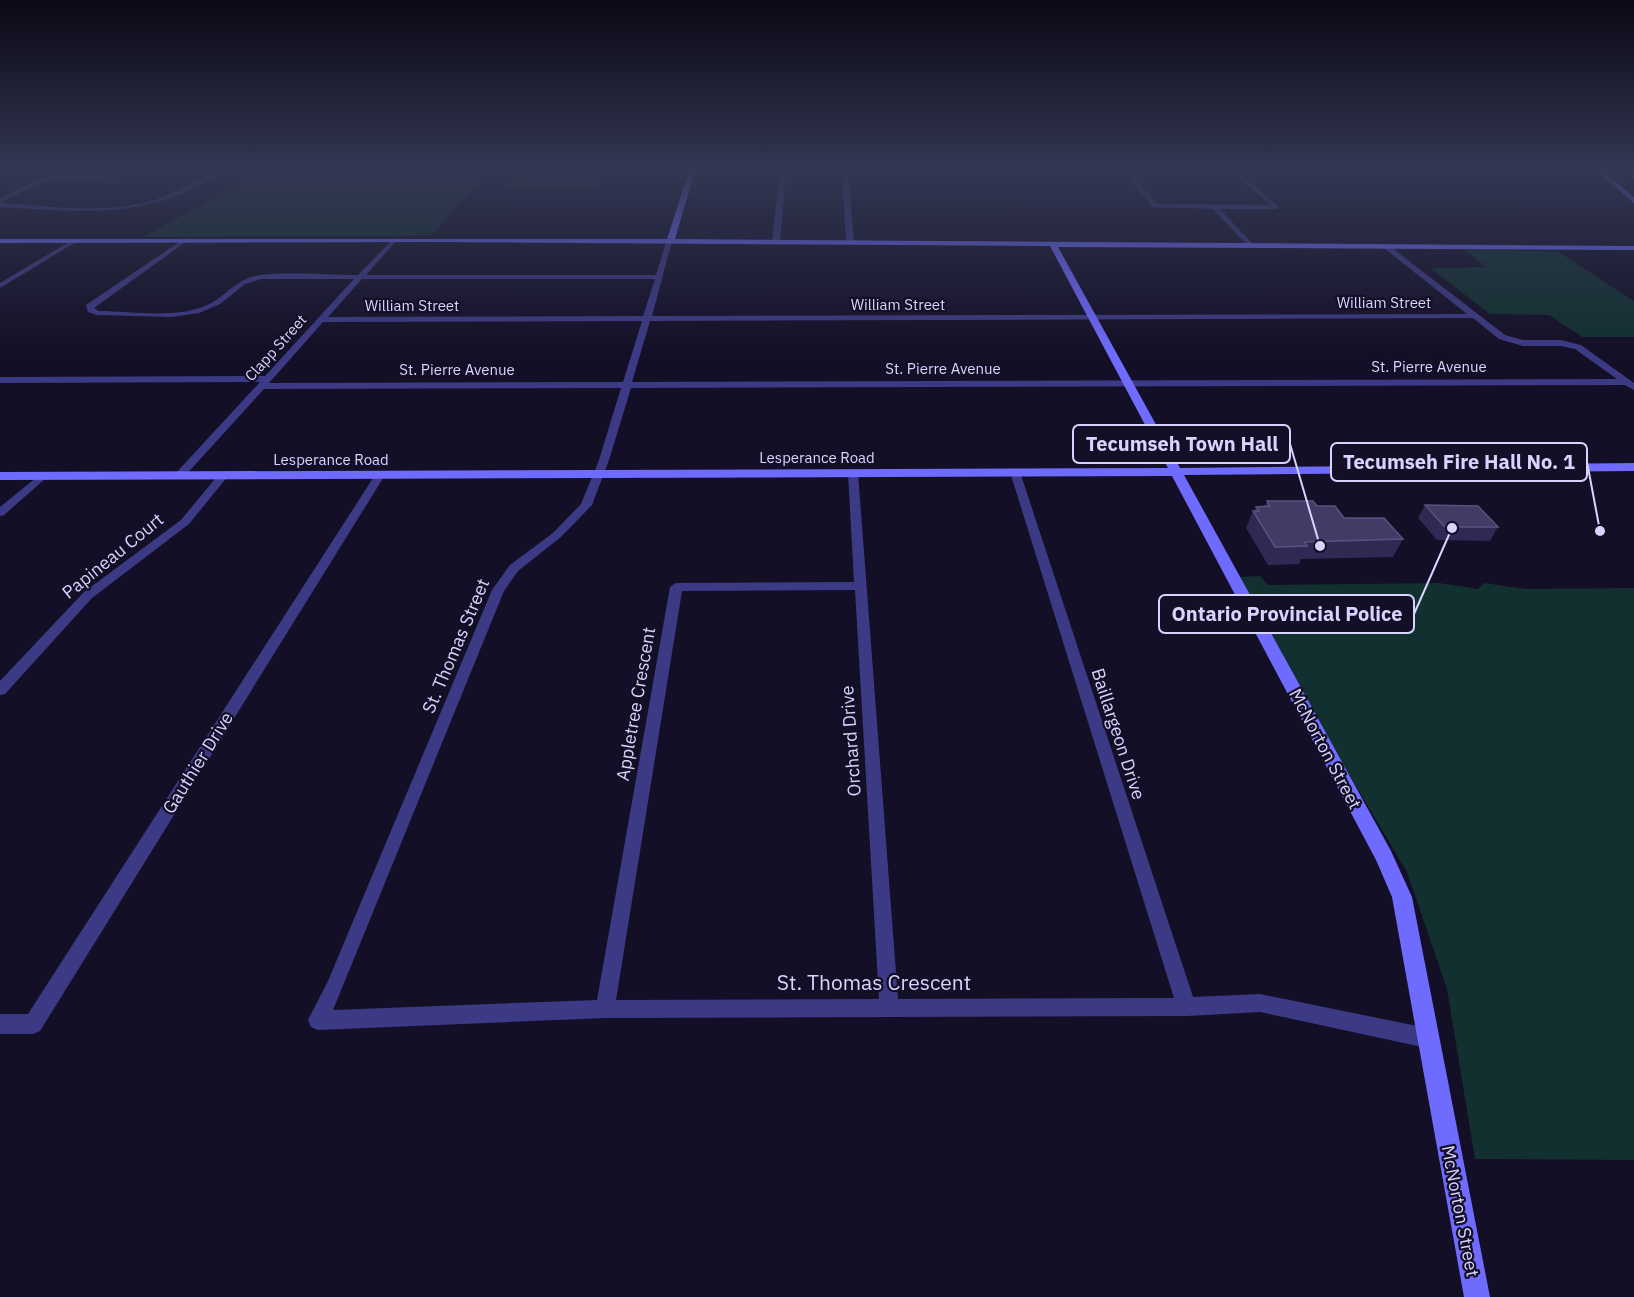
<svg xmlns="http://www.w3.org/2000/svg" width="1634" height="1297" font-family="'IBM Plex Sans',sans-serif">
	<rect width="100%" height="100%" fill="#130f26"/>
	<path fill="#12302f" d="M262,171h225l-55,64 -289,2z
		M515,177l88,1 -7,11 -91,-1z
		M1465,250l92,1 77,50v36h-52l-33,-22 -59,-1 -60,-46 56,-1z
		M1260,576l8,9 171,-2 39,6 6,-6 42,6 108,-1v572l-159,-1 -28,-170 -40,-117 -63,-106 -104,-189z"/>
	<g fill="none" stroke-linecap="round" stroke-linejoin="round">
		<path fill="#3d3a85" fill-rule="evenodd" d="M213,171h8c-69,51 -142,40 -221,36v-4c48,3 99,11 147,-1 24,-6 45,-19 66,-31z
			M780,171h6l-6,71 -4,2 -4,-2z
			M842,171h6l6,71 -4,2 -4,-2z
			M1123,171h6l28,33 113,1 -38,-34h7l40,36 -3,2h-56l32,34 1,2 -4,2 -36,-38 -60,-2z
			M59,175l61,4 -3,2 -58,-2 -20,4 -39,20v-5l35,-17z
			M185,238l2,3 -93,67 5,3c33,0 74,8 106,-5 21,-8 30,-28 56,-31 29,-4 67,0 97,0l36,-37 2,3 -30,34h290l10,-33 6,-1 -20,75 815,-2 -83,-66 -1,-2 4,-2 118,91 18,5h38l20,5 53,38v7l-9,-5 -994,3 -22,72 -17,45 -31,32 -43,34 -14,20 -171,419 264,-10 73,-413 6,-4 178,-1 -6,-109 5,-3 5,3 40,526 276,-1 -164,-526 5,-3 5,3 173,525 67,-3 167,34 7,3 3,7 -3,7 -7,3 -167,-36 -73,4 -582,2 -287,12 -7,-3 -3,-7 20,-39 164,-391 18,-25 43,-32 28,-29 18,-44 22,-72 -357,1 -81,89 -4,1 -5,-3 1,-2 85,-92 -260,1v-6l265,-1 89,-97h-93l-16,5 -25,20 -21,9 -28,4 -74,-2 -9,-3 -2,-7zM362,279h293l-12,37 -315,1zM1473,318l26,21 24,7h38l14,3 42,30 -985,3 18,-61zM642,321l-19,61 -354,1 54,-61zM855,590l24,409 -263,1 66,-409z
			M74,239l4,2 -2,1 -76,46v-5z
			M380,472l5,3 -345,556 -7,3h-33v-20h28l347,-539z
			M42,473l5,3 -1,2 -42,37 -4,1v-9z
			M223,473l5,3 -39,48 -97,74 -87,96 -5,1v-14l84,-89 97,-72 38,-46z"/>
		<path fill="#6f6bff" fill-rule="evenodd" d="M689,171h6l-20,68 959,7v4l-576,-3 122,221 454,-5v8l-450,4 207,376 21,46 78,400h-26l-72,-400 -16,-37 -204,-384 -1172,4v-8l1168,-4 -118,-222 -620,-4 -430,1v-4h667z
			M1596,171h7l31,26v6z"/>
		<g stroke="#00e5ff" stroke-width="3">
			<path id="rail" d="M1627,171l7,6"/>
		</g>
		<use href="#rail" stroke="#130f26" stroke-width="2" stroke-dasharray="7" stroke-linecap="butt"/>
	</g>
	<path fill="#312854" d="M1267,501l50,5 27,12 59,21 -10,18 -92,2 -2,5 -31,1 -22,-37 7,-17h1l2,-4h8z
		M1425,505l73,22 -8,14 -53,-1 -19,-22z"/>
	<path fill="#433a66" stroke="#5a527e" stroke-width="1.5" d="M1267,501h46l4,5h18l9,12h40l19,21 -99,3 3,4 -32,1 -22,-36h6l-3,-4 14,-1z
		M1425,505l53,1 20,21h-53z"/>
	<linearGradient id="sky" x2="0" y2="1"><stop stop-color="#0a0815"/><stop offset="0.48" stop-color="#333752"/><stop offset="1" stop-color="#333752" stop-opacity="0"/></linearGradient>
	<rect width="1634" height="353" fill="url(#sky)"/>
	<g text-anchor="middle" stroke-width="4.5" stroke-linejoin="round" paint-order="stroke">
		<g font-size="15" fill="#d9d4ff" stroke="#130f26">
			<text x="1384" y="308">William Street</text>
			<text x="898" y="310">William Street</text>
			<text x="412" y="311">William Street</text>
			<text transform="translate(276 348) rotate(-48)" y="5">Clapp Street</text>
			<text x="1429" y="372">St. Pierre Avenue</text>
			<text x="943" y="374">St. Pierre Avenue</text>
			<text x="457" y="375">St. Pierre Avenue</text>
			<text x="817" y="463">Lesperance Road</text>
			<text x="331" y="465">Lesperance Road</text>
		</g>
		<g font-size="18" fill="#d9d4ff" stroke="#130f26">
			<text transform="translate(113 556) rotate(-39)" y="6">Papineau Court</text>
			<text transform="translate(456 646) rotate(-67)" y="6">St. Thomas Street</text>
			<text transform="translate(636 704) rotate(-80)" y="6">Appletree Crescent</text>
			<text transform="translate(1118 734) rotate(72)" y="6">Baillargeon Drive</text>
			<text transform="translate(851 741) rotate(-94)" y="6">Orchard Drive</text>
			<text transform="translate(1325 749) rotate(62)" y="6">McNorton Street</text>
			<text transform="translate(198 763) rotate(-58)" y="6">Gauthier Drive</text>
			<text transform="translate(1460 1211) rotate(79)" y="6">McNorton Street</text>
		</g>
		<g font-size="21" fill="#d9d4ff" stroke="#130f26">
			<text x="874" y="990">St. Thomas Crescent</text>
		</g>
	</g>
	<path fill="none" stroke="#d9d4ff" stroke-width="2" d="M1320 546L1290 444M1600 531L1587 462M1452 528L1414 614"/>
	<g fill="#d9d4ff" stroke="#130f26" stroke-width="2">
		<circle cx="1320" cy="546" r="6"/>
		<circle cx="1600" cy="531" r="6"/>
		<circle cx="1452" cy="528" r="6"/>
	</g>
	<g fill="#130f26" stroke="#d9d4ff" stroke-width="2">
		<rect x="1073" y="425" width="217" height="38" rx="6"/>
		<rect x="1331" y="443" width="256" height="38" rx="6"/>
		<rect x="1159" y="595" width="255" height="38" rx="6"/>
	</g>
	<g font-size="20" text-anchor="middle" font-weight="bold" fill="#d9d4ff">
		<text x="1182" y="451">Tecumseh Town Hall</text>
		<text x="1459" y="469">Tecumseh Fire Hall No. 1</text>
		<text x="1287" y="621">Ontario Provincial Police</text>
	</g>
</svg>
